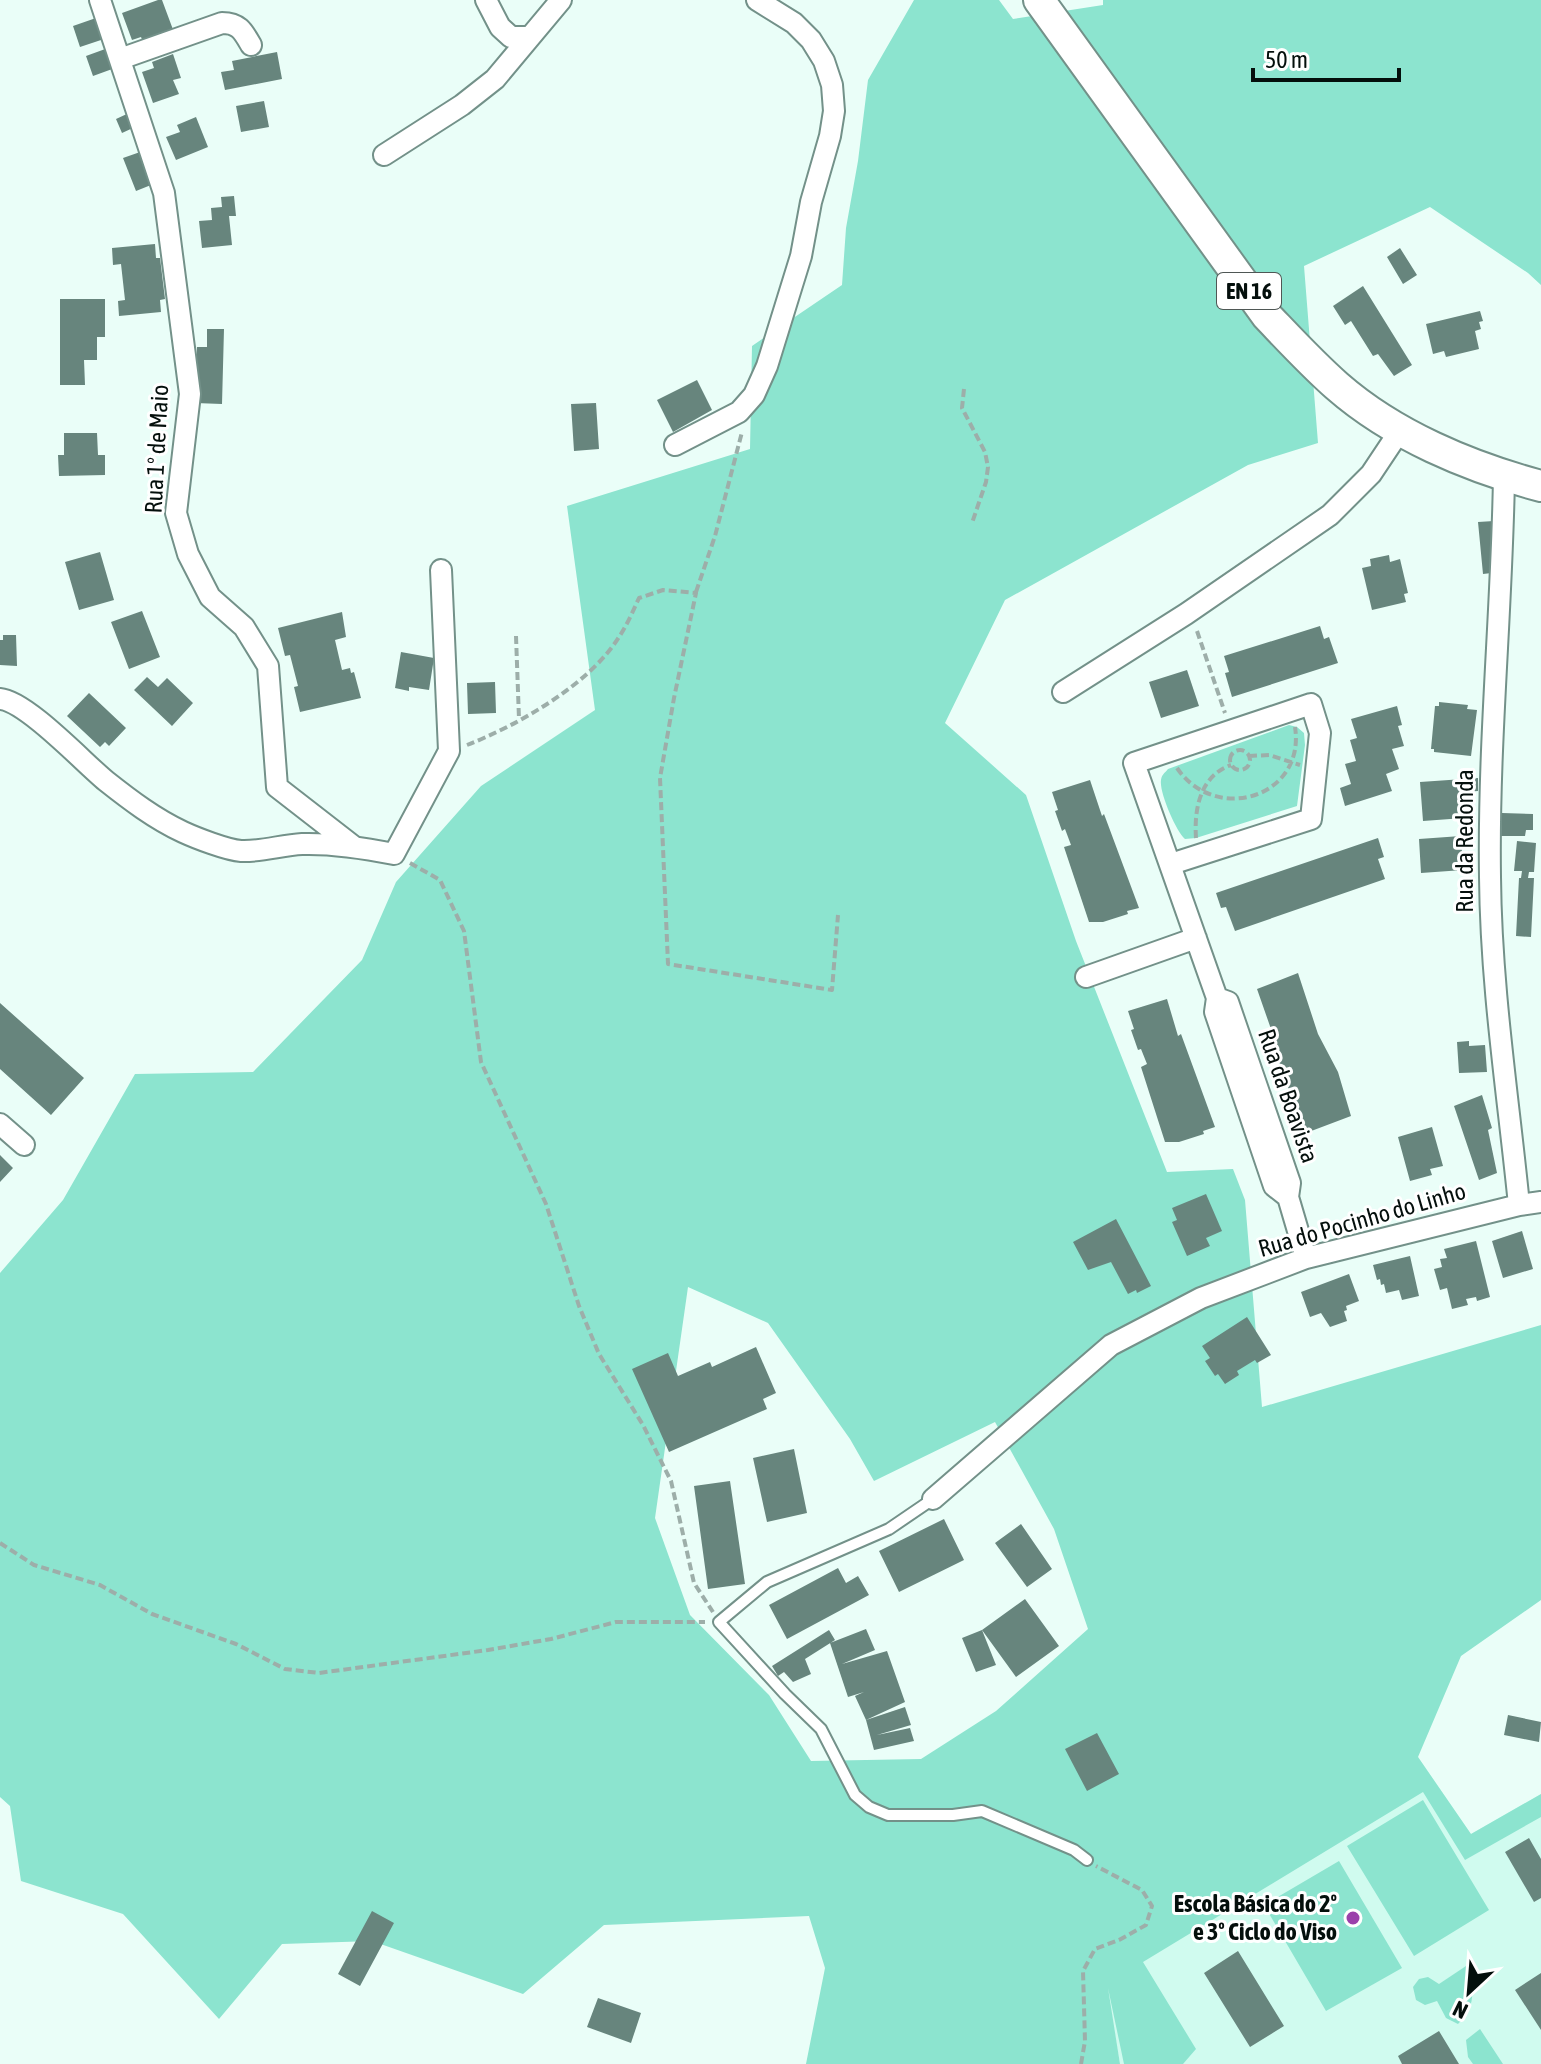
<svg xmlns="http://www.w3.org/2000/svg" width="1541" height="2064" font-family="'Asap Condensed',sans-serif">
	<rect width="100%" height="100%" fill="#eafef8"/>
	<path fill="#d0fbef" d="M1418,1757l53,77 70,-40v270h-421l-18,-106z"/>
	<path fill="#8ce4cf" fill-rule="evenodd" d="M914,0h85l14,19 90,-14v-5h438v285l-13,-12 -98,-66 -126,59 14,177 -70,22 -243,135 -60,123 81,72 50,146 91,231 66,-3 12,31 17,207 279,-82v275l-80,56 -43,101 53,77 70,-40v23l-76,43 -42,-68 -280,170 53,87 -13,15h-59l-16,-76 12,76h-314l19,-96 -16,-52 -205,9 -81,69 -151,-53 -90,3 -63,75 -96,-105 -102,-33 -11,-75 -10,-9v-524l63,-73 72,-126 118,-2 109,-112 34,-78 85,-96 114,-76 -28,-204 183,-57 2,-103 90,-61 4,-57 12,-67 10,-81zM688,1287l80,36 82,116 24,42 121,-59 59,107 34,100 -92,82 -75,48 -110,2 -42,-66 -79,-80 -35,-97z
		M1289,725l8,2 7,6 1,12 -8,61 -101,32 -11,1c-9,-8 -26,-47 -24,-59 1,-6 3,-6 7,-11z
		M1423,1800l66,110 -75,46 -67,-110z
		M1339,1861l63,107 -76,43 -62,-106z
		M1466,1966c9,22 10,41 -8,58l-12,-6 -9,-17 -12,4 -9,-5 -3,-13 6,-8 9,-2 11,7z
		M1480,2029l23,35h-30l-5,-7 -2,-17z"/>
	<path fill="#67857d" d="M158,0h4l13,35 -30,12 -4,-10 -9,3 -10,-27z
		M96,18l8,21 -24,8 -7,-21z
		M108,48l7,20 -22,8 -7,-20z
		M277,52l5,27 -57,11 -4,-18 13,-2 -2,-9z
		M173,54l8,24 -8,2 6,14 -26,9 -11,-31 12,-4 -2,-6z
		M264,101l5,26 -28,5 -5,-26z
		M129,113l6,14 -13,6 -6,-14z
		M196,117l12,30 -32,13 -10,-23 14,-5 -3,-7z
		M143,151l13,32 -20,8 -13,-33z
		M234,196l2,20h-7l3,29 -30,3 -3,-27 13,-1 -1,-12 11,-1 -1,-10z
		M155,244l1,14h4l5,41 -5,1 1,12 -42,4 -1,-15 7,-1 -4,-36 -8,1 -1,-17z
		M1400,248l17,27 -14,9 -16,-27z
		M1363,286l49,79 -18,11 -16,-22 -5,2 -22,-35 -6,4 -12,-19z
		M60,299h45v38h-8v23h-13l1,25h-25z
		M1480,311l3,10 -4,1 2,7 -6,2 4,18 -33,8 -2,-6 -11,3 -7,-30z
		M207,329h17l-2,75 -27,-1 2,-56h10z
		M697,380l15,30 -39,22 -16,-32z
		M596,403l3,46 -25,2 -3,-47z
		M64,433h33l1,22h7v20l-46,1 -1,-21h6z
		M1494,521l6,51 -17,2 -5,-52z
		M100,552l14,48 -35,10 -14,-48z
		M1389,555l1,7 10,-3 8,34 -4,1 2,8 -34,8 -10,-42 9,-2 -1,-7z
		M142,611l18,46 -31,12 -18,-47z
		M342,612l4,25 -11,3 7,30 8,-2 1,5 3,-1 7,26 -61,14 -6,-25 4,-1 -8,-31 -5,1 -7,-28z
		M1320,626l4,13 5,-2 9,26 -106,34 -7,-24 4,-1 -5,-16z
		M3,635h13l1,31 -17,-1v-25h3z
		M401,652l33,6 -5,32 -20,-3v4l-14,-3z
		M1187,670l12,36 -38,12 -12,-36z
		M147,677l11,10 9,-9 26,25 -21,23 -38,-36z
		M495,682l1,31 -28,1 -1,-31z
		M89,693l37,35 -17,18 -4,-4 -5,5 -33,-31z
		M1439,702l29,3 -1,4 10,1 -6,46 -37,-4v-3h-3l4,-43h4z
		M1397,706l5,19 -4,1 6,20 -12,3 7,20 -13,5 6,17 -47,15 -5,-18 11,-4 -6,-20 11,-3 -6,-21 7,-2 -6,-19z
		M1478,778v13l-16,1 2,26 -41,3 -3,-39z
		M1090,780l12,36 2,-2 35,94 -12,3 1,3 -25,8h-14l-25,-75 7,-2 -6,-16 -3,2 -7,-20 3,-1 -6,-18z
		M1502,813l31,1v16h-7l-1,6h-24z
		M1461,836l2,34 -42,3 -2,-34z
		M1378,838l6,19 -6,2 7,20 -150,52 -9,-24 -5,1 -5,-15z
		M1517,841l19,2 -2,29h-5l-1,6h6l-3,59 -15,-1 3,-58h2l1,-7h-8z
		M1298,973l20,61 20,38 13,44 -45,17 -14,-44 -3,1 -21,-60 3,-1 -14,-40z
		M1167,999l11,37 3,-2 34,93 -12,4 1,3 -25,8h-14l-24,-75 6,-3 -6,-15 -3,1 -7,-20 3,-1 -6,-18z
		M0,1003l84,75 -33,37 -51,-46z
		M1469,1041v5l16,-1 2,27 -28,1 -2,-31z
		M1482,1095l10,33 -4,2 9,43 -18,7 -25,-74z
		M1432,1127l11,39 -13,3 2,6 -22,6 -12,-44z
		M0,1155l13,13 -13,14z
		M1206,1194l16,37 -16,7 4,8 -23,10 -15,-34 5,-2 -5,-12z
		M1116,1219l35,67 -14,7 -1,-3 -8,4 -17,-32 -23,8 -15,-28z
		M1522,1231l11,38 -30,9 -11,-37z
		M1476,1241l14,56 -13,4 -1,-4 -10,2 2,6 -16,4 -5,-21 -7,2 -6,-21 8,-2 -2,-8 7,-1 -3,-9z
		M1410,1256l9,40 -17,4 -3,-10 -13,3 -2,-9 -3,1 -1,-6 -3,1 -4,-15z
		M1349,1274l10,27 -13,5 1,4 -3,1 3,10 -17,6 -9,-14 -11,4 -9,-25z
		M1247,1317l24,38 -14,8 -2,-3 -18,11 2,4 -14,9 -7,-10 -3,2 -10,-15 5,-3 -8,-12z
		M756,1347l20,46 -13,6 4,10 -98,43 -37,-83 36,-16 10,23 32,-14 2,5z
		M794,1449l13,64 -40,9 -14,-64z
		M730,1481l15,103 -37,5 -14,-103z
		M944,1519l20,41 -65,32 -20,-41z
		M1021,1524l31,45 -25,18 -32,-44z
		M838,1568l8,15 12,-7 11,19 -82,44 -18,-34z
		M1025,1599l34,47 -43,31 -34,-47 14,35 -20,7 -14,-34 20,-8z
		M866,1629l9,21 -33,14 45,-13 18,51 -39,18 39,-13 6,18 -34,10 33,-7 4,13 -40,9 -8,-30 -11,-24 9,-4 -16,5 -18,-54z
		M829,1630l6,10 -30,19 6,15 -18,8 -9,-10 -6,4 -6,-10z
		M1508,1715l33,7 -2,20 -35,-7z
		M1097,1733l22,41 -32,17 -22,-42z
		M1529,1838l12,21v39l-7,4 -29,-50z
		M372,1911l22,12 -34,63 -22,-12z
		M1238,1951l46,75 -34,21 -46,-74z
		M1541,1973v57l-26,-40z
		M598,1998l43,15 -10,30 -44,-16z
		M1439,2031l20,33h-57l-4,-8z"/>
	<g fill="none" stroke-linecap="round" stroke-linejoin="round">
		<g stroke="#739189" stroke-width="14">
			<path id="lane" d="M933,1499l-44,30 -122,53 -48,40 66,72 36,35 34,66 14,12 19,8h65l29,-4 92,39 13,10"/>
		</g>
		<g stroke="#739189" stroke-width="24">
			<path id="street" d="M100,0l64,193 26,201 -14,119 12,41 22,43 34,30 24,39 9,121 76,59
				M486,0l14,27 11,10h18
				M120,59l102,-36c17,0 21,8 29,22
				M384,155l78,-50 33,-26 66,-79
				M675,445l64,-33 15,-17 13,-29 34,-110 10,-54 19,-66 4,-25 -2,-26 -8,-24 -13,-21 -17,-17 -37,-23
				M1504,476c-2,134 -16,267 -14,401 1,111 18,218 29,328
				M1063,692l123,-78 144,-99 41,-41 30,-45
				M0,699c26,2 83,63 106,82 24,19 49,38 77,51 13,6 44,18 58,19 20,1 41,-6 61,-7 31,-1 62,4 92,10l55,-103 -8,-181
				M1171,864l140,-45 9,-86 -9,-29 -177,59 83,235 -2,14 59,174 14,11
				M1086,977l110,-39
				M1217,998l11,4 62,181 -2,14 18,61
				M0,1124l24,21
				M933,1499l178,-154 90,-47 105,-40 213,-53 22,-3"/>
		</g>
		<g stroke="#739189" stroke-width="34">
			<path id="primary" d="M1039,0l228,316c22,23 45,48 70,70 56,49 132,81 204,100"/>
		</g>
		<path stroke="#9daea9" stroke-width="4" stroke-dasharray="8 4" stroke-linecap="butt" d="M964,389l-2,19 23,44 3,15 -2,15 -14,41
			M696,592l19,-56 27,-104
			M1197,631l28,82
			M516,636l3,83
			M467,745c51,-20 122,-60 152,-108 8,-12 14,-26 20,-39l24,-8 33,3 -22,105 -14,80 8,186 164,26 6,-75
			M1230 760a10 10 0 1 1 20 0a10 10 0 1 1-20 0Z
			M1249,756l20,-1 31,10
			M1177,768c39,57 129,29 118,-41
			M1196,838c-2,-29 4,-62 35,-73
			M410,863l30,17 24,51 17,131 65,142 33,102 20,48 44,71 28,56 23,102 19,29
			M0,1543l34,22 66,20 52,29 84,30 49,25 34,4 169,-23 63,-11 65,-17h89
			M1081,2064l4,-23 -2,-70 12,-22 24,-9 27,-15 6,-19 -10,-16 -46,-24"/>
		<use href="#lane" stroke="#fff" stroke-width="10"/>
		<use href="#street" stroke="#fff" stroke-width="20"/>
		<use href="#primary" stroke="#fff" stroke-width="30"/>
	</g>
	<circle fill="#9b40ab" stroke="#fff" stroke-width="3" cx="1353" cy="1918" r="8"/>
	<g text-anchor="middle" stroke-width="6" stroke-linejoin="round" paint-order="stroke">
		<rect fill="#fff" stroke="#4f5755" stroke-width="2" x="1217" y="273" width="64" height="36" rx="6"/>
		<g font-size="22" font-weight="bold" fill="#040f0c">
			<text x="1249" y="299">EN 16</text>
		</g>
		<g font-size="24" fill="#040f0c" stroke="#fff">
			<text transform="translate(157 449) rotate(-87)" y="8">Rua 1° de Maio</text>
			<text transform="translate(1465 841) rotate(-90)" y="8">Rua da Redonda</text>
			<text transform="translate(1288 1096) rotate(71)" y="8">Rua da Boavista</text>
			<text transform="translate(1362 1220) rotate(-16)" y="8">Rua do Pocinho do Linho</text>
		</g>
		<g font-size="24" font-weight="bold" fill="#040f0c" stroke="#fff" text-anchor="end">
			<text x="1337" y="1912">Escola Básica do 2º<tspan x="1337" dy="28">e 3º Ciclo do Viso</tspan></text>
		</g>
	</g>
	<g transform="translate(1469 1992) rotate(206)" stroke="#ffffff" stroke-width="6" paint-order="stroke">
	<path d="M0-6L14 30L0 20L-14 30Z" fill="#040f0c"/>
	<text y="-12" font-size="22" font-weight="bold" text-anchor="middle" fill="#040f0c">N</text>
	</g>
	<path d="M1253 68v12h146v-12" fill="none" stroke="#040f0c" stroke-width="4"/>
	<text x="1265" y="68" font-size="24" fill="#040f0c" stroke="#ffffff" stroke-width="6" paint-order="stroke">50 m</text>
</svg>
